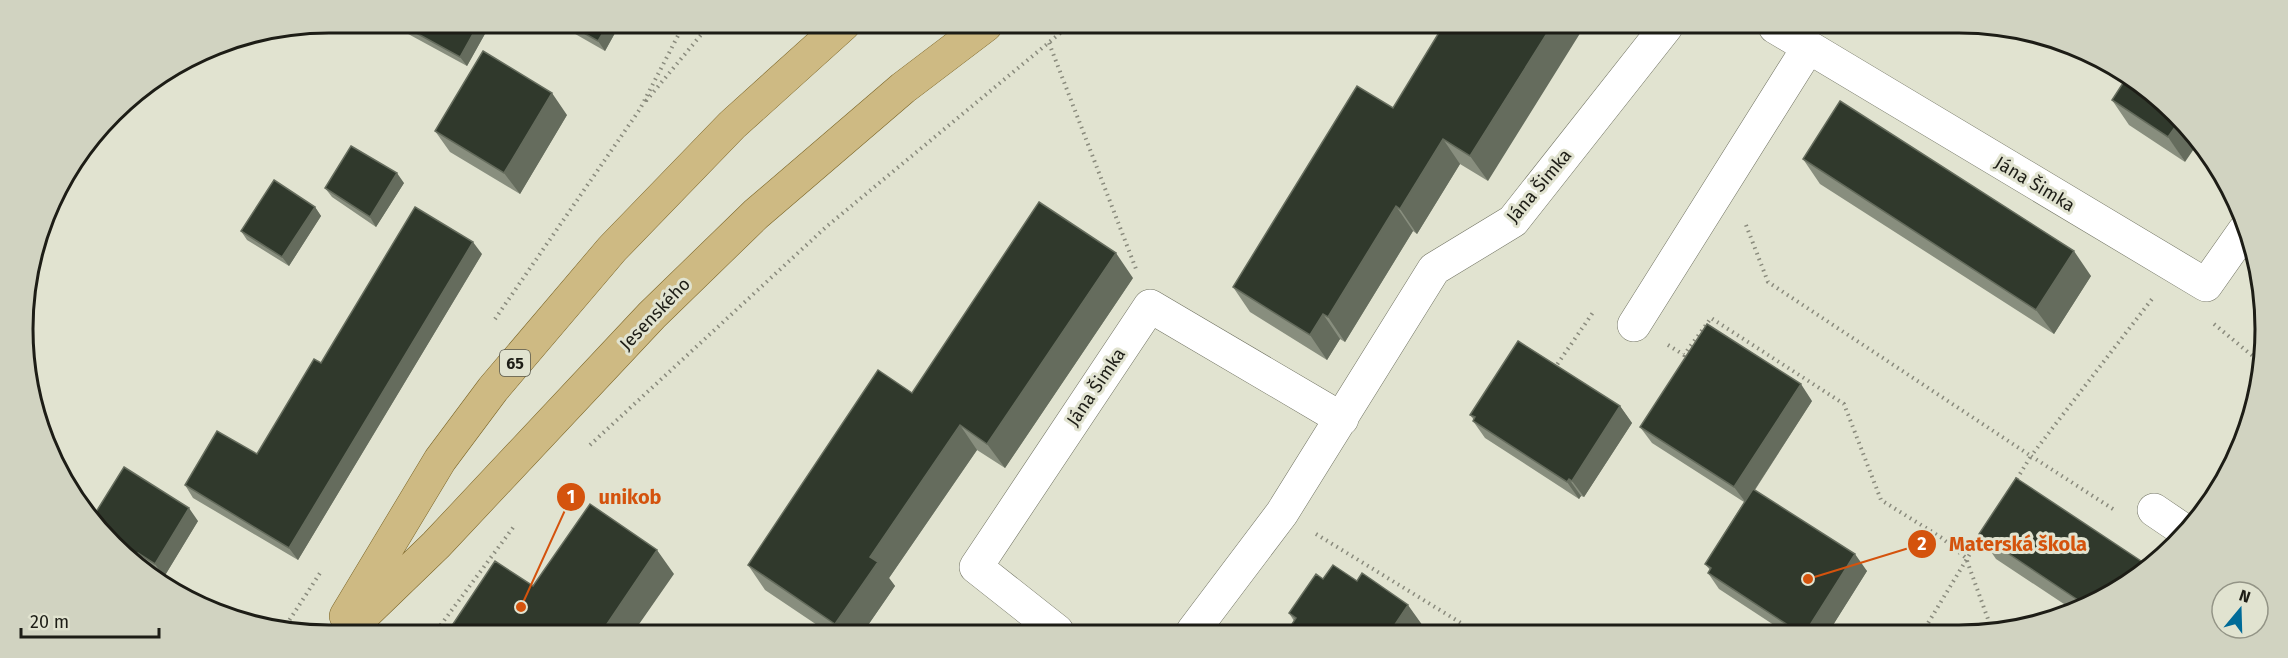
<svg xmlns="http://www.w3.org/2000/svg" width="2288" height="658" font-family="'Fira Sans',sans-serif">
	<rect width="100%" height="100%" fill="#e1e3d0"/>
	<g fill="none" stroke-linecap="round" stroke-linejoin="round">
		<g stroke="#717362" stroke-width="34">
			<path id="minor" d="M1775,27l431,258 38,-54
				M1634,325l174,-277
				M2154,510l31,21
				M1057,631l-81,-64 174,-261 192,113
				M1193,631l89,-118 152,-244 79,-48 153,-194"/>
		</g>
		<g stroke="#7b6527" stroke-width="34">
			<path id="primary" d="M346,616l94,-156 53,-71 119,-140 120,-124 112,-101
				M348,630l88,-85 216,-230 104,-101 147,-126 83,-63"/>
		</g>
		<path stroke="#8a8b7d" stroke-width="4" stroke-dasharray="1.5 4.5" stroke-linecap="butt" d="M1049,43l87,226
			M646,101l64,-77
			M1746,225l22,57 263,174 -16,26
			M495,319l145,-210 44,-85
			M2214,324l46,38
			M1668,345l16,10 27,-37 133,86 37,96 61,38 24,20 27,75
			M1554,369l40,-58
			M590,445l236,-218 244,-202
			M2113,509l-82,-53 121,-157
			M1316,534l145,89 3,9
			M283,630l39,-60
			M437,630l78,-105
			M1922,633l60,-99"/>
		<use href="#minor" stroke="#fff" stroke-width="33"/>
		<use href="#primary" stroke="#ceba83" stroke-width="33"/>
	</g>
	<path fill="#888e7e" d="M388,23h92l6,9 -19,34z
		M556,23l64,1 -15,27z
		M1443,26l45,155 -28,-17 -43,70 -4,-3 -68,111 -5,-3 -13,21 -77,-48 -17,-25 160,-179z
		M2129,74l56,88 -56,-37 -17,-25z
		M567,115l-47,79 -70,-42 -15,-21z
		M1803,159l288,117 -37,58 -234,-150z
		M404,183l-28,44 -44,-30 -7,-9z
		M315,207l6,9 -32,50 -42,-26 -6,-9z
		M482,254l-184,306 -105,-62 -8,-13 72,-31 64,-91z
		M1133,278l-128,190 -28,-18 -88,128 6,8 -31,45h-38l-61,-41 -17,-25 164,-172z
		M1812,401l-57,89 112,81 -39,62h-42l-67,-44 -11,-16 2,-3 -5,-6 39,-62 -92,-59 -12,-16z
		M1620,406l12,17 -48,74 -3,-1 -2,3 -94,-61 -12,-17 1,-1 -4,-5z
		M91,520l107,1 -34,56 -17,-11z
		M1979,534l115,70 -21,6 -77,-51z
		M1323,579l100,47 -3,6h-133l7,-11 -5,-8z"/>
	<path fill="#656c5d" d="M479,23l7,9 -19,34 -7,-9z
		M609,23l11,1 -15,27 -7,-10z
		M1551,27h33l-96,154 -18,-25z
		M552,93l15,22 -47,79 -16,-21z
		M2178,123l20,20 -13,19 -17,-25z
		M1443,139l17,25 -43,70 -17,-25z
		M397,173l7,10 -28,44 -6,-10z
		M1396,206l17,25 -68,111 -17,-25z
		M315,207l6,9 -32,50 -7,-9z
		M473,242l9,12 -184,306 -9,-12z
		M2074,251l17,25 -37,58 -18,-24z
		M1116,253l17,25 -128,190 -18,-24z
		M1323,314l17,25 -13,21 -17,-25z
		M1801,384l11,17 -66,102 -12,-16z
		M1620,406l12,17 -48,74 -12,-16z
		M960,425l17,25 -88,128 6,8 -31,45h-24l-5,-7 35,-67z
		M1569,479l12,17 -2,3 -12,-17z
		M189,508l9,13 -34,56 -9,-13z
		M657,550l17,24 -39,56h-32z
		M138,553l9,13 -1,2 -11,-9z
		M1855,554l12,17 -39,62h-23z
		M1408,605l15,21 -3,6h-30z"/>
	<path fill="#30392c" stroke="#656c5d" stroke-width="1.5" d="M398,23h81l-19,34z
		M566,23h43l-11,18z
		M1443,26l108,1 -81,129 -27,-17 -43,70 -4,-3 -68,111 -5,-3 -13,21 -77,-48 124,-201 36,22z
		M483,51l69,42 -48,80 -69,-42z
		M2129,74l49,49 -10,14 -56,-37z
		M1840,101l234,150 -38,59 -233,-151z
		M351,146l46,27 -27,44 -45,-29z
		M274,180l41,27 -33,50 -41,-26z
		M1039,202l77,51 -129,191 -27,-19 -90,132 8,5 -43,62 -87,-59 130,-195 34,23z
		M415,207l58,35 -184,306 -104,-63 32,-54 40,23 57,-95 7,4z
		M1707,324l94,60 -67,103 -94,-60z
		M1518,341l102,65 -48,75 -3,-2 -2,3 -94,-61 2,-4 -5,-2z
		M124,467l65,41 -34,56 -17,-11 -3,6 -44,-39z
		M2016,478l134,89 -56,37 -7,2 -108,-72z
		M1753,489l102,65 -50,79h-5l-92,-60 3,-5 -6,-4z
		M590,504l67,46 -54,80h-154l46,-69 38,25z
		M1333,565l24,16 5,-8 46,32 -18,27h-103l9,-14 -7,-5 27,-39 7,5z"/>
	<g text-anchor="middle" stroke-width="6" stroke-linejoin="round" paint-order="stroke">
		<rect fill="#e1e3d0" stroke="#58584e" stroke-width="1.5" x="500" y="350" width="30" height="26" rx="4.5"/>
		<g font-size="16" font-weight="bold" fill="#1d1d16">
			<text x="515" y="369">65</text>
		</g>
		<g font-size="18" fill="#1d1d16" stroke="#e1e3d0">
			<text transform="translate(2035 184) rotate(31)" y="6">Jána Šimka</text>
			<text transform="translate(1539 186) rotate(-50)" y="6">Jána Šimka</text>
			<text transform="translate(655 314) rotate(-46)" y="6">Jesenského</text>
			<text transform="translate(1096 387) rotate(-56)" y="6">Jána Šimka</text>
		</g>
	</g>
	<path d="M0 0H2288V658H0ZM329 33H1959A296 296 0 0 1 2255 329V329A296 296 0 0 1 1959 625H329A296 296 0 0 1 33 329V329A296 296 0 0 1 329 33Z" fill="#d1d3c1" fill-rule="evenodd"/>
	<path fill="none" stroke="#1d1d16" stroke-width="3" d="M329 33H1959A296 296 0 0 1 2255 329V329A296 296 0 0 1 1959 625H329A296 296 0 0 1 33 329V329A296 296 0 0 1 329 33Z"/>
	<path fill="none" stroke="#d4530d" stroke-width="2" d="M521 607L571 497M1808 579L1922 544"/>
	<g fill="#d4530d" stroke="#e1e3d0" stroke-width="2">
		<circle cx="521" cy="607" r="6"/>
		<circle cx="1808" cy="579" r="6"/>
		<circle cx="571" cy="497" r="15"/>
		<circle cx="1922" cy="544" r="15"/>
	</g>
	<g font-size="18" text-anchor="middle" font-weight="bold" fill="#fff">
		<text x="571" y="503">1</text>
		<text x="1922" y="550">2</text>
	</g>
	<g font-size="20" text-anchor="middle" font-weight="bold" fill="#d4530d" stroke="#e1e3d0" stroke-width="6" stroke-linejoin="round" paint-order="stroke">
		<text x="630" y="504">unikob</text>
		<text x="2018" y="551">Materská škola</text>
	</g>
	<g transform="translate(2240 610) rotate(19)"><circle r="28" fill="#e1e3d0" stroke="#939486" stroke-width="1.5"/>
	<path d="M0-4.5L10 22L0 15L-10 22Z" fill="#006b98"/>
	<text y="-9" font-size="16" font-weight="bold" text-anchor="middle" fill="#1d1d16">N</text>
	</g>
	<path d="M21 628v9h138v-9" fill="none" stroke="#1d1d16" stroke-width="3"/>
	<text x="30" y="628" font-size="18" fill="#1d1d16" stroke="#e1e3d0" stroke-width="4.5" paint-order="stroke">20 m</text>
</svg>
